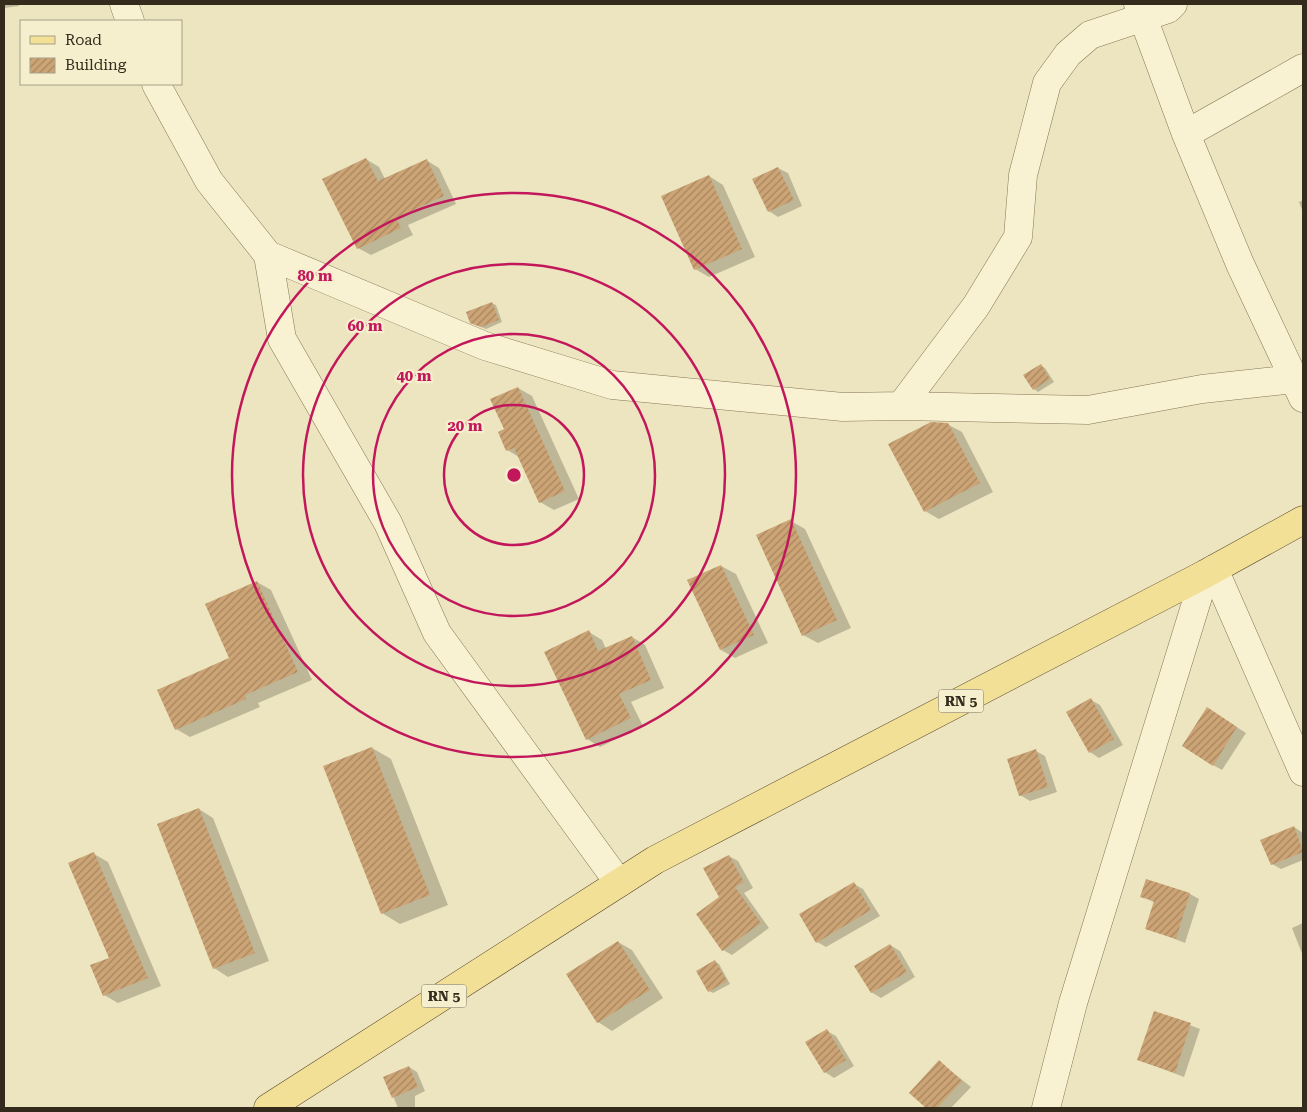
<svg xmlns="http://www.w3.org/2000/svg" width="1307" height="1112" font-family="'Roboto Serif',serif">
	<defs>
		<pattern id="building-hatch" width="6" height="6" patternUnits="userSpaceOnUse" patternTransform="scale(1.25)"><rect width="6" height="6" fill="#cca475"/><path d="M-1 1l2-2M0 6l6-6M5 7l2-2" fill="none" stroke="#a6865f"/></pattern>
	</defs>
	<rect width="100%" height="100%" fill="#ede5bf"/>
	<path fill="#0003" d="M4,4h14l1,2 -15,2z
		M366,159l13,8 6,12 41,-19 13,8 17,36 -48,21 5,10 -42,20 -13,-7z
		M778,168l10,5 14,33 -24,11 -9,-6z
		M709,176l14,9 32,72 -46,20 -14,-8z
		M1303,200v12l-4,-10z
		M491,303l5,2 6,17 -16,7 -10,-4z
		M1041,366l4,2 9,14 -16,10 -4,-3z
		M518,388l14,8 47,103 -25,11 -14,-8 -21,-45 -12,-7 -1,-21z
		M947,424l15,8 31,60 -54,27 -14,-8z
		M791,521l14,8 46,99 -33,15 -15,-8z
		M721,566l15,8 32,69 -33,15 -14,-8 -32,-69z
		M257,582l14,8 41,90 -54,23 2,4 -70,30 -14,-8 55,-71z
		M589,632l13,8 4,9 26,-12 13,8 19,43 -33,14 12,24 -43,21 -13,-8z
		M1091,700l9,5 23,40 -24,13 -9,-6z
		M1216,714l30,19 -24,37 -9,-5z
		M372,748l19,11 57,146 -48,19 -18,-11z
		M1036,751l9,5 12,36 -27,9 -10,-6z
		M199,809l14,9 56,143 -41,16 -14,-9z
		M1294,827l9,6v27l-22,9 -9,-5z
		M94,854l14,8 53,124 -43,17 -14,-8 6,-37z
		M729,856l9,5 15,27 -9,5 25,35 -37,27 -9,-5 -2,-52z
		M1147,880l43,14 9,5 -14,44 -38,-15 8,-25 -13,-7z
		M854,884l9,5 17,27 -54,31 -9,-5z
		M1303,923v33l-11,-28z
		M618,942l14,8 31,48 -51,33 -14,-9z
		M890,945l10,6 15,26 -34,21 -10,-6z
		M715,962l4,2 11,20 -17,9 -4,-2z
		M1155,1012l45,17 -16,48 -45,-17z
		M827,1031l9,5 18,30 -20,12 -9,-6z
		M940,1062l31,25 -20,21h-23l-17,-15z
		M409,1067l8,5 8,19 -10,5v12h-17l-13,-31z"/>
	<path fill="url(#building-hatch)" d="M366,158l12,23 49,-22 17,37 -48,22 5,10 -44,21 -35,-70z
		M778,167l16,33 -26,12 -16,-33z
		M709,175l33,74 -48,21 -33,-74z
		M492,302l7,18 -18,7 -11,-4 -4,-11z
		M1041,364l9,15 -17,11 -10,-15z
		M518,387l47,104 -26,12 -25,-55 -8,3 -8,-19 6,-3 -14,-30z
		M931,422l17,1 32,60 -56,29 -36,-68z
		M791,519l46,101 -35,16 -46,-101z
		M721,565l33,70 -34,15 -33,-70z
		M257,581l41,91 -53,23 1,4 -71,31 -18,-40 72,-32 -24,-54z
		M589,630l9,21 34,-15 19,44 -32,14 12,24 -45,22 -42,-88z
		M1091,698l23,41 -25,14 -23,-41z
		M1207,707l30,20 -24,39 -31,-20z
		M372,747l58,148 -49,19 -58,-148z
		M1036,749l12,38 -29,9 -12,-37z
		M199,808l56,145 -42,16 -56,-145z
		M1294,826l9,26 -32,13 -11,-25z
		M94,852l54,126 -45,18 -13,-31 19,-7 -41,-95z
		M729,855l15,27 -9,5 26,36 -39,28 -26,-37 23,-17 -16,-29z
		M1146,879l44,14 -14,46 -31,-10 9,-28 -14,-4z
		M854,882l17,28 -55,33 -17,-29z
		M618,941l32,49 -53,33 -31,-49z
		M890,944l17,28 -36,21 -17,-27z
		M715,960l12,21 -19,11 -12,-21z
		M1154,1011l37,12 -16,50 -38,-13z
		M827,1029l19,31 -22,13 -19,-31z
		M939,1060l23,21 -25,27h-11l-17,-15z
		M409,1066l9,21 -26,11 -9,-21z"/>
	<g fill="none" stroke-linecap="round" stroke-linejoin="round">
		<g stroke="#867657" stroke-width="29">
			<path id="minor" d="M124,4l6,17
				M1138,4l48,130 54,130 63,134
				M156,84l53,97 59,74 217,91 127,39 231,22 58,-1 75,-100 42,-69 5,-62 24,-92 21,-29 22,-19 78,-26 5,-5
				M1186,134l117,-66
				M268,255l14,84 106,184 49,110 182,250
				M901,406l187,4 114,-21 101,-11
				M1214,569l89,203
				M1046,1108l27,-105 132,-429"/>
		</g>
		<g stroke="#53432c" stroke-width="29">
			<path id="major" d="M268,1108l387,-248 550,-286 98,-54"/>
		</g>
		<use href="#minor" stroke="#f9f2d2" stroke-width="28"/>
		<use href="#major" stroke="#f2e096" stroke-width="28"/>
	</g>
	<g fill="none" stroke="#c2185b" stroke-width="2.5">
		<circle cx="514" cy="475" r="70"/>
		<circle cx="514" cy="475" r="141"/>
		<circle cx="514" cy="475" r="211"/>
		<circle cx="514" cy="475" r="282"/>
	</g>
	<g text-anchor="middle" stroke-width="4.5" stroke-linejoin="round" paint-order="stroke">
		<g fill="#f5efce" stroke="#6f6651" stroke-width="1">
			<rect x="938.5" y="689.5" width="45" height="23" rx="4"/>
			<rect x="421.5" y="984.5" width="45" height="23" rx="4"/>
		</g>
		<g font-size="14" font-weight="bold" fill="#352b1c">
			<text x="961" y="706">RN 5</text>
			<text x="444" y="1001">RN 5</text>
		</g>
	</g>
	<circle cx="514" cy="475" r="8" fill="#c2185b" stroke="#f5efce" stroke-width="2.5"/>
	<g font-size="15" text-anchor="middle" font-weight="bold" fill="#c2185b" stroke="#f5efce" stroke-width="4.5" stroke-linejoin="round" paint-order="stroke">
		<text x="315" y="281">80 m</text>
		<text x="365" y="331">60 m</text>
		<text x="414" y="381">40 m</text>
		<text x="465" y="431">20 m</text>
	</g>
	<rect width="1307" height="1112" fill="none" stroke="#352b1c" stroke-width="10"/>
	<rect x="20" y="20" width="162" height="65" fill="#f5efce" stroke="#a8a187"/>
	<rect x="30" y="36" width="25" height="8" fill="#f2e096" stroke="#a8a187"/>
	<text x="65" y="45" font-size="15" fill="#352b1c">Road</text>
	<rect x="30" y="58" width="25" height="15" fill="url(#building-hatch)" stroke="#a8a187"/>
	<text x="65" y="70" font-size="15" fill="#352b1c">Building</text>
</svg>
